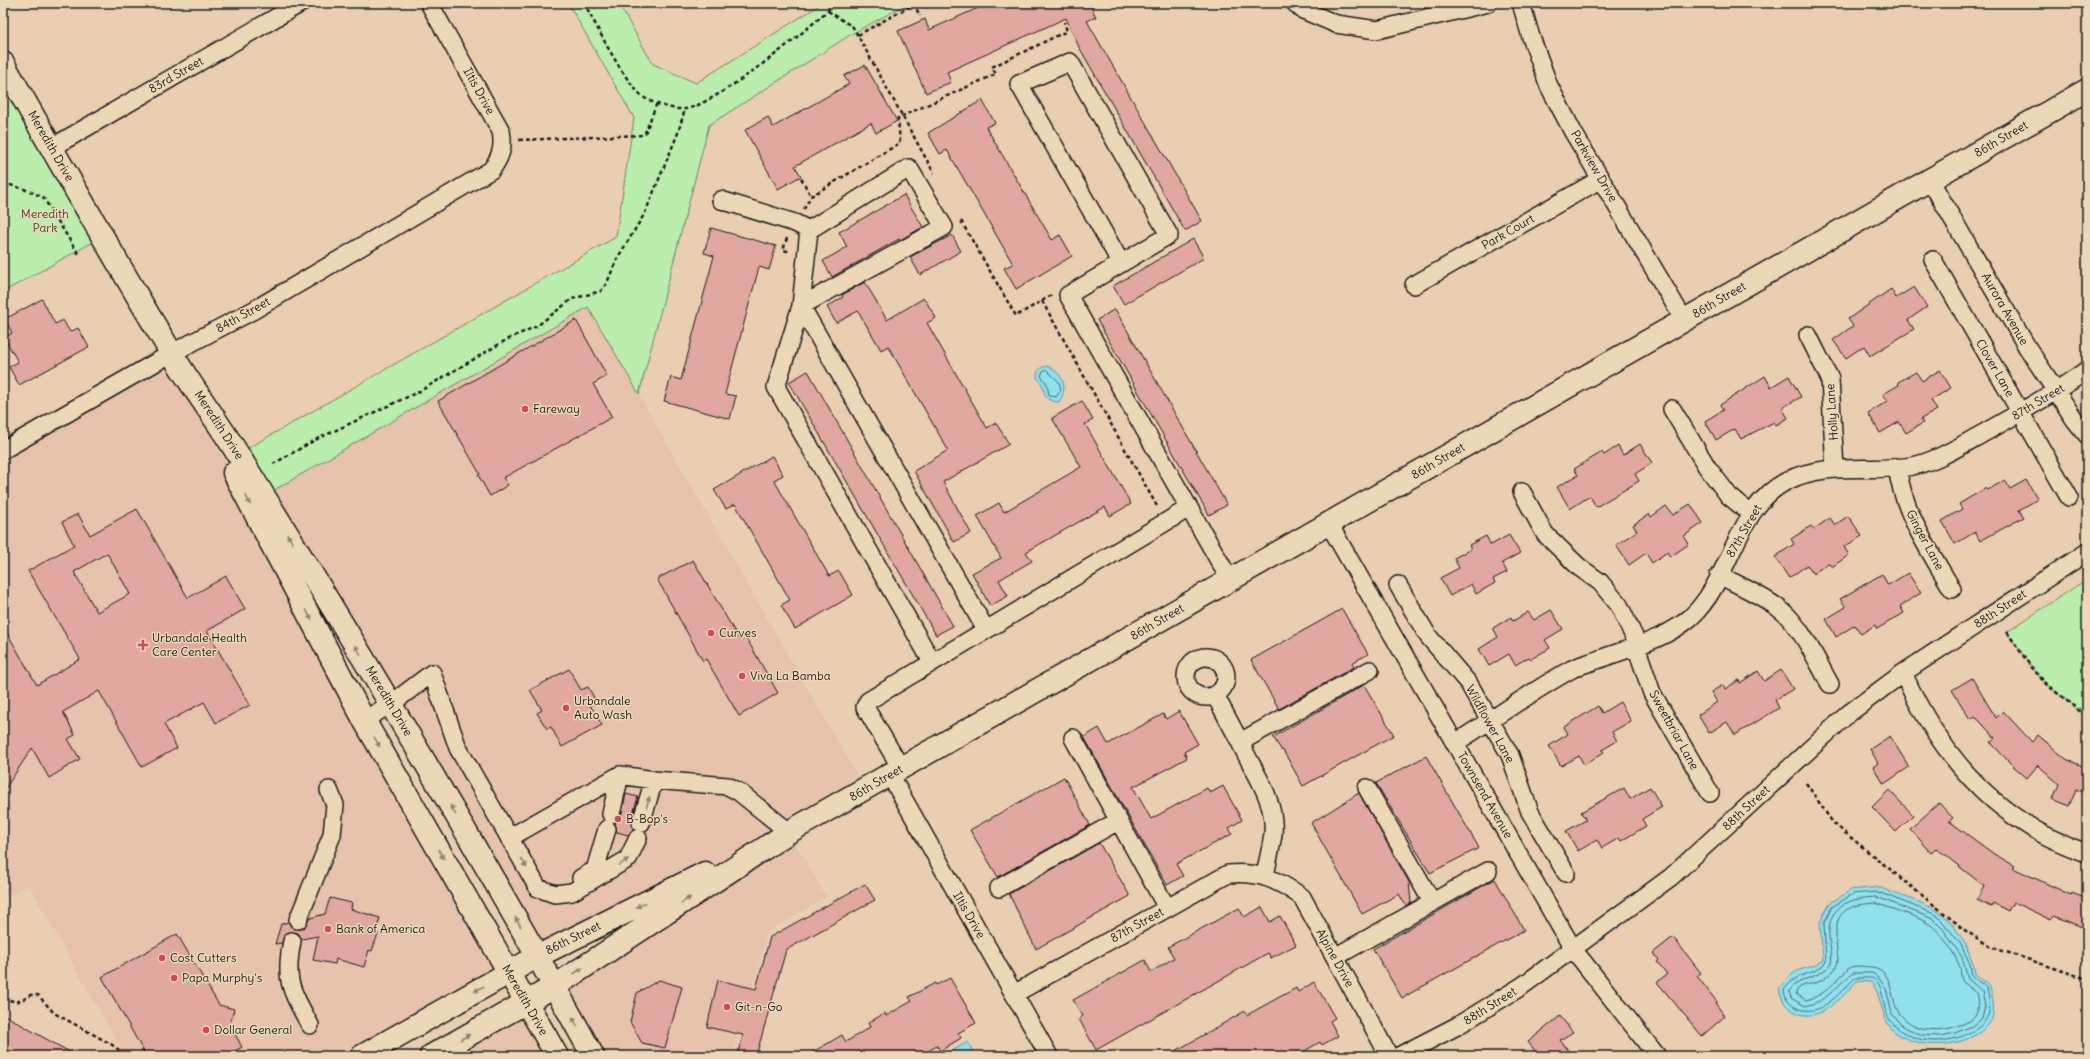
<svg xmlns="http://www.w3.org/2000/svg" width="2090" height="1059" font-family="Delius,sans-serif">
	<rect width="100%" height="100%" fill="#eaceb2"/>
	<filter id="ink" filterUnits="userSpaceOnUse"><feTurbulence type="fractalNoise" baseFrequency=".025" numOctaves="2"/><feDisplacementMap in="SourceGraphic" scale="8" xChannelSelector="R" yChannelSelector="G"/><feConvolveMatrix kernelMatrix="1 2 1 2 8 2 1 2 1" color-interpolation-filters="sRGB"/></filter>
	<g filter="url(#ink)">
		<path fill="#e7c2ad" d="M588,306l277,483 -76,43 37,65 -58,34 -35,125h-140l-38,-70 230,-151 -247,121 -274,-460z
			M172,353l79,152 257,467 -146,84h-237l-96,-171 -26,14v-449z
			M525,1003l31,53h-125z"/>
		<path fill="#bbedad" stroke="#6c8464" d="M568,3h50l35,61 43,19 127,-80h86l-59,32 -141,90 -70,269 -51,-87 -324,189 -26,-42 378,-217 18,-119z
			M3,63l99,174 -99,55z
			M2087,579v138l-41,-33 -17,-20 -22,-32z"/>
		<path fill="#90e0ed" stroke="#629299" d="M1047,366c16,7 22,21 12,36 -21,-1 -10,-14 -22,-24 0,-8 2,-10 10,-12z
			M1879,887c19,9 42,13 60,25 17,11 34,42 36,62l15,12c2,11 7,28 -1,38 -20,24 -69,27 -93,9 -17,-14 -12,-35 -25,-51l-14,-1c-14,15 -37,42 -60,32 -12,-6 -15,-12 -18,-24 6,-7 12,-16 21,-19 12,-4 12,-2 23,-10l-3,-38 9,-18 22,-14z
			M968,1042l7,14h-32z"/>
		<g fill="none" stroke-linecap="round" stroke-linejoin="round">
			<path stroke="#4a6a70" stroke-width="1" d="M1047,370l12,12 2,8 -5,7 -7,-2 -2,-11 -6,-8 2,-5z
				M1878,892l59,23 23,28 10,21 2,12 15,12c3,16 6,28 -8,39 -26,20 -73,20 -91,-10 -7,-12 -2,-32 -16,-39h-17c-16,15 -36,42 -60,29 -7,-4 -10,-9 -11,-17 14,-20 28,-12 42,-28l-2,-39 8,-16 21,-13z
				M1877,897l56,22 10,10 19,28 6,22 14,12 3,16 -3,11 -10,8 -17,7 -15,3 -18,-1 -20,-9 -10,-12 -6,-26 -9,-12 -5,-3h-19c-17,13 -26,29 -48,33l-14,-8 -2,-7c11,-15 31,-12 42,-27 2,-9 -2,-19 -2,-28 -2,-32 23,-38 48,-39z
				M1876,903c17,7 37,11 53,21 11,6 26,30 30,41 2,5 1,10 3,15 3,7 12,9 15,15 4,10 1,20 -8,26 -22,12 -56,14 -71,-10 -9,-14 -3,-40 -26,-44 -6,0 -14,-2 -21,0 -4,2 -7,7 -11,10 -10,11 -20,20 -34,23l-10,-6c0,-10 15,-9 22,-12 5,-2 13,-8 17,-13 4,-6 3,-12 2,-18 -4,-35 2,-46 39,-48z"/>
		</g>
		<path fill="#e1a7a1" stroke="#1c1c1c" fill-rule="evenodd" d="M989,3h111l-9,4 5,10 -9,4 115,200 -17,10 -106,-184 -13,-29 -119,54 4,10 -25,11 -28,-62 27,-12 4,11z
			M865,65l32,56 -21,12 -5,-10 -76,43 6,10 -23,13 -33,-59 23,-13 5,10 76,-43 -5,-8z
			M982,100l13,23 -9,4 66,113 8,-5 12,21 -56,33 -12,-21 9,-4 -66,-114 -7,4 -12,-21z
			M904,195l19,32 -23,13 -1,-1 -67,38 -9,-16 24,-14 -8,-15z
			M711,228l65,18 -7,24 -10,-3 -34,127 11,2 -6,23 -66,-18 7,-24 10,3 33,-124 -10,-3z
			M952,235l9,16 -41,24 -10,-18z
			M1193,239l11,19 -80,46 -11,-18z
			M865,282l22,38 37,-22 12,20 -9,5 60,105 9,-5 13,21 -66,38 28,51 -17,9 -40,-71 34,-21 -60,-104 -7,4 -23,-39 -22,12 -9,-16 16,-10 -1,-2z
			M1914,287l13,20 -19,13 6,9 -44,27 -6,-10 -18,12 -13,-18 20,-14 -5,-7 43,-30 5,9z
			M42,299l13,25 8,-4 7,12 8,-4 11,19 -70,38 -10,-18 9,-5 -14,-25 8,-4 -7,-14z
			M1115,309l112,196 -18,10 -112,-195z
			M576,320l31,56 -14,8 19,33 -109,61 5,7 -18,11 -12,-21 2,-1 -42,-73z
			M1940,370l11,18 -20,12 6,10 -16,9 2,4 -17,10 -7,-11 -19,11 -12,-20 20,-12 -5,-7 16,-9 -1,-3 18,-10 6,9z
			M808,371l145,255 -17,9 -147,-253z
			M1765,376l6,11 18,-11 12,21 -19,11 6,10 -12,7 -2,-3 -33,17 -6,-10 -19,11 -11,-19 18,-11 -3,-5z
			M1082,401l11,19 -8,4 46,80 -21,12 -5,-9 -79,45 6,9 -33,19 9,16 -18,10 -18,-33 29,-15 -24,-42 22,-13 5,9 77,-45 -29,-49z
			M1640,444l12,19 -17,11 4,7 -43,26 -6,-11 -20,13 -13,-22 21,-12 -4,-6 28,-17 2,3 14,-9 5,9z
			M772,456l11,19 -9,5 55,96 10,-5 14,24 -58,34 -14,-24 9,-5 -55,-96 -9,5 -12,-19z
			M2005,480l5,9 16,-9 12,19 -19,11 5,7 -44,24 -5,-9 -20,12 -13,-23 20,-12 -3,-5 27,-16 2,2z
			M1690,504l13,19 -19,13 5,8 -19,13 -3,-5 -15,11 -6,-10 -17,12 -13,-20 21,-14 -4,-6 16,-11 2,3 15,-11 7,9z
			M137,509l51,89 38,-22 19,33 -38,22 43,74 -34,18 -12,-21 -40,22 13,24 -35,19 -43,-76 -36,21 12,23 -7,4 12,20 -31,19 -17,-30 -29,44v-166l34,59 43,-26 -52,-88 46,-26 -12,-23 16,-8 12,21zM107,553l23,41 -33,18 -23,-40z
			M1848,516l14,20 -18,11 5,8 -17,12 -4,-4 -15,11 -6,-9 -18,13 -14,-21 19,-13 -3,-5 20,-13 3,3 16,-11 5,7z
			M1509,535l11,18 -18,10 5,9 -14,7 2,4 -19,11 -5,-10 -21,12 -10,-18 19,-10 -5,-10 17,-9 -2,-4 17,-9 5,9z
			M693,560l46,79 6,-3 33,57 -39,23 -33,-57 -3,2 -46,-82z
			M1908,573l13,20 -21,13 4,7 -27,16 -2,-4 -14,9 -6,-9 -19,12 -10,-18 20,-12 -6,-8 42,-25 6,11z
			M1342,609l26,45 -16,9 2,4 -75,42 -28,-49z
			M1551,610l12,19 -18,11 5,8 -19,11 -2,-2 -14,8 -6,-11 -20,12 -10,-17 19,-12 -5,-9 18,-11 2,4 15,-9 6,8z
			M569,669l12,21 7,-3 8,14 -6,4 12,20 -40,22 -11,-20 -4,2 -10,-16 5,-3 -12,-20z
			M1781,670l12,19 -18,11 4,8 -44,27 -8,-13 -18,11 -11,-18 19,-13 -6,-10 12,-7 2,4 14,-9 1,3 18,-12 6,10z
			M1972,678l24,40 7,-7 29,31 6,-7 28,24 21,9v26l-11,-5 -7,17 -16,-7 6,-15 -21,-19 -11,13 -15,-13 -22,-23 5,-4 -20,-22 -5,3 -18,-29z
			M1364,685l30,50 -91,51 -20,-36 -1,1 -9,-14z
			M1620,702l11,19 -19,11 5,9 -15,9 2,2 -20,13 -5,-9 -18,10 -12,-20 19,-12 -4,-7 34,-21 4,7z
			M1179,711l19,33 -14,8 3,6 -54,29 18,32 56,-31 3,5 13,-7 19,34 -13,8 3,6 -56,30 7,12 -16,9 -83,-148 15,-9 9,16 55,-30 3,5z
			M1890,736l19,31 -25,17 -11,-17 5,-4 -8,-14z
			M1426,756l53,92 -49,25 -54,-90z
			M1064,777l26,48 -92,52 -28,-47z
			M1650,787l12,20 -20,12 4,7 -25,15 -2,-3 -17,10 -5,-8 -19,11 -12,-20 20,-11 -5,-8 43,-24 6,11z
			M1889,790l24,25 -17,17 -24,-25z
			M1359,793l50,89 2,21 -5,3 -7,-12 -37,20 -51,-91z
			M626,794l12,3 -7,23 2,9 -5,6 -11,-3 -2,-9 6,-6z
			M1939,803l14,15 -4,3 45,33 21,12 -2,2 58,27 1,-2 15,6v30l-33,-13 -3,4 -38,-18 -5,9 -15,-8 -2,4 -14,-7 7,-14 -48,-38 -5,4 -21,-23z
			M1099,843l31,53 -94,53 -27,-55z
			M1495,879l29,51 -122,68 -29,-49z
			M865,884l10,16 -89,50 -30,106h-19l6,-21 -36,-8 11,-47 38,9 14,-52z
			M330,898l22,5 -1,6 29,9 -5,16h3l-6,17 -3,-1 -5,17 -28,-8 -1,5 -22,-4 5,-24 -16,3 -4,-6 -9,-1 -5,3 -2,8 -7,1 6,-20 7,-2 7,7 9,-1 6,-10 15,-4z
			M1262,907l8,15 10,-6 16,29 -25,13 -3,-5 -172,97 -17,-31 4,-3 -10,-16 72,-40 6,12 23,-14 -6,-11 71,-39 5,9z
			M177,934l42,71 15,4 -4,16 12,22 -16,9h-80l-44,-79z
			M1673,937l28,36 -4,3 20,26 -2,1 10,13 -23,20 -45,-54 10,-8 -10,-12 2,-2 -6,-7z
			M950,978l26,45 -18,10 3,5 -21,13 -3,-5 -18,10h-113l36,-21 4,7 24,-15 -2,-4 17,-10 1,3 26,-15 -3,-4 26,-14 1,2z
			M659,980l23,7 -17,61 -23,-5 -12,-21 7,-29z
			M1314,982l21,36 -5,3 8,15 -16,9 -2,-3 -24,14h-129l78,-45 2,4 49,-27 2,4z
			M3,1014l36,21 38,21h-74z
			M1560,1016l13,16 -13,8 13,16h-34l-11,-14z"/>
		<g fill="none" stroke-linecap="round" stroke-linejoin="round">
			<g stroke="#1c1c1c" stroke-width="20">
				<path id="minor" d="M1295,3l8,7 33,14 41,6 111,-27
					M1521,3l10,34 18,49 24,46 111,188
					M51,148l250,-145
					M1930,180l97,167 48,73 12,15
					M721,200l74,23 14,7
					M1933,260l136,237
					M1121,263l-102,-179 51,-22 99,173 -101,60 162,285
					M1414,285l187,-106
					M801,306l143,-79 -35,-59 -100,62 -8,76 -25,81 156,275
					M801,306l185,324
					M1808,335l22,44 5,90
					M1672,409l35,58 22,29 22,18
					M3,450l169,-97 82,-43 237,-140c10,-13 13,-23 10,-39l-72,-128
					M1897,467c7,47 31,81 55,122
					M1522,492l23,42 34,33 21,15 19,23 19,40v7l14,41 58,100
					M1329,524l244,425 84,107
					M1719,575c21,11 43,20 62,35 20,16 36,51 49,74
					M1398,585l30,51 41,48 41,71 20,57 36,61
					M1186 677a20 20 0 1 1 40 0a20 20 0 1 1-40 0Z
					M1903,673c37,82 95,151 184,180
					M1215,695l25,47
					M364,720l27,-16 41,-31 26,75 80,140 17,6 17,-2 56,-33 10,-21
					M1073,738l94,170
					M1455,743c39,-24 77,-52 117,-74 8,-4 17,-6 25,-9 32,-12 68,-20 94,-43 41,-38 44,-110 96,-136 39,-20 84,-8 125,-15 25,-5 48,-20 70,-32 36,-20 71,-40 105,-64
					M901,768l-36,-61 3,-6 321,-193
					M890,775l159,281
					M1367,788l65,114
					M611,814l9,-39
					M641,823l13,-43
					M509,838l111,-63 34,5 74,6 11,6 50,40
					M1265,877c2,-14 6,-28 8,-43 3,-35 -19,-61 -33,-92l130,-72
					M581,878l14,-8 12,-41
					M999,888l119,-67
					M298,920l34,-85 3,-30 -6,-15
					M292,941c-8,40 -1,49 18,84
					M1335,957l153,-86
					M1014,994l214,-120c30,-3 49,5 74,23l87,159
					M1399,1056l58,-30 65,-40 149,-109 177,-163 55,-41 184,-121"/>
			</g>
			<g stroke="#1c1c1c" stroke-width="25">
				<path id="major" d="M3,63c55,96 109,192 166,286 22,37 48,71 70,107 123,197 242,397 354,600
					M234,473l130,247 193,336
					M362,1056l176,-100 167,-83
					M431,1056l124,-70 234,-154 1298,-742"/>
			</g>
			<path stroke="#1c1c1c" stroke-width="2.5" stroke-dasharray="4 3" stroke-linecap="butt" d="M584,3c14,25 37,74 58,93 8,7 31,14 43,13 29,-3 129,-83 150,-106
				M828,11l25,16 81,146
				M858,35l56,-31 6,12
				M519,140l122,-5 4,-2 12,-30
				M801,178l10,18
				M3,183l21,6 19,8 36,58
				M804,209l7,-13 89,-53 -2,-25 98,-44 -4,-7 75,-36 -3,-9
				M961,221l55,95 36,-21
				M787,238l-4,12 8,2
				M1042,301l116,207
				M273,464l44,-25 103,-48 88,-52 29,-13 35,-27 29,-8 6,-8 10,-24 28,-46 33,-80 7,-24
				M2007,632l22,32 17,20 41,33
				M1806,783l27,40 133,108 25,16 96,32
				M3,997c11,6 17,6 27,-2h8l16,18 57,31 16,12"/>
			<use href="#minor" stroke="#ecd8b6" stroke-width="17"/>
			<use href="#major" stroke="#ecd8b6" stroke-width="22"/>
		</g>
		<defs><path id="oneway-solid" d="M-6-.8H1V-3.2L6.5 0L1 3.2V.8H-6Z"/></defs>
		<g fill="#8e8371">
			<use href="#oneway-solid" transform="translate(248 500) rotate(63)"/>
			<use href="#oneway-solid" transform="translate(290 539) rotate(-122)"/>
			<use href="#oneway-solid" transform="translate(309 615) rotate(62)"/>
			<use href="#oneway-solid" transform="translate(358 650) rotate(-122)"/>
			<use href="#oneway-solid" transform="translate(377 742) rotate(60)"/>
			<use href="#oneway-solid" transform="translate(648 802) rotate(-73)"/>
			<use href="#oneway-solid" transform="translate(453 810) rotate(-120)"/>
			<use href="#oneway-solid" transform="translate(441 854) rotate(60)"/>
			<use href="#oneway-solid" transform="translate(624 862) rotate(-34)"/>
			<use href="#oneway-solid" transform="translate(524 863) rotate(60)"/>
			<use href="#oneway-solid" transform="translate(686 900) rotate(-33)"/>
			<use href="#oneway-solid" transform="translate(641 905) rotate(154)"/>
			<use href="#oneway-solid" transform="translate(518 922) rotate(-120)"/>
			<use href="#oneway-solid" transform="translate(578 971) rotate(-33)"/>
			<use href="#oneway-solid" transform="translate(479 989) rotate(150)"/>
			<use href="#oneway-solid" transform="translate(575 1022) rotate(-119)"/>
			<use href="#oneway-solid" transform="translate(465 1037) rotate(-30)"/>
		</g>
	</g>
	<g fill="#d1495b" stroke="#ecd8b6" stroke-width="1.5">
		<circle cx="525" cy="409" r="4"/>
		<circle cx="711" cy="633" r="4"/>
		<path d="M141 639h4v4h4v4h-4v4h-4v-4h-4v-4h4z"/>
		<circle cx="742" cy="676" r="4"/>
		<circle cx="566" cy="708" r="4"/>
		<circle cx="618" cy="819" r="4"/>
		<circle cx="328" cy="929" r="4"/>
		<circle cx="162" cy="958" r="4"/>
		<circle cx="174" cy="978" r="4"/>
		<circle cx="727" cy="1007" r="4"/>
		<circle cx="206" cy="1030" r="4"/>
	</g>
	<g text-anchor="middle" stroke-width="3" stroke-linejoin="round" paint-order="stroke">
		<g font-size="12" fill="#1c1c1c" stroke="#ecd8b6">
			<text transform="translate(176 75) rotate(-30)" y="4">83rd Street</text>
			<text transform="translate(479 91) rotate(61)" y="4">Iltis Drive</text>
			<text transform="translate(2001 139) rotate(-30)" y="4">86th Street</text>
			<text transform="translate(51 146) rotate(60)" y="4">Meredith Drive</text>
			<text transform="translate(1594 166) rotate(60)" y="4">Parkview Drive</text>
			<text transform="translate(1508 232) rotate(-30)" y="4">Park Court</text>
			<text transform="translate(1719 300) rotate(-30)" y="4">86th Street</text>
			<text transform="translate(2005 309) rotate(60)" y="4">Aurora Avenue</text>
			<text transform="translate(243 315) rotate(-29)" y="4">84th Street</text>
			<text transform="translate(1995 368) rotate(60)" y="4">Clover Lane</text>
			<text transform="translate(2038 402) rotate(-31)" y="4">87th Street</text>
			<text transform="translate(1832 412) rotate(-94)" y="4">Holly Lane</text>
			<text transform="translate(219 425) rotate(57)" y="4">Meredith Drive</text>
			<text transform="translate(1438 461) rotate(-30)" y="4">86th Street</text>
			<text transform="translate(1744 531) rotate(-60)" y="4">87th Street</text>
			<text transform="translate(1925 540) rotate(62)" y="4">Ginger Lane</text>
			<text transform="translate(2000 609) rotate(-33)" y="4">88th Street</text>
			<text transform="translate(1157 622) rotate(-30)" y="4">86th Street</text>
			<text transform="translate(389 701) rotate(59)" y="4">Meredith Drive</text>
			<text transform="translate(1490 724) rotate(61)" y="4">Wildflower Lane</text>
			<text transform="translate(1674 730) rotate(61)" y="4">Sweetbriar Lane</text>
			<text transform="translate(876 783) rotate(-30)" y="4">86th Street</text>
			<text transform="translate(1485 795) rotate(60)" y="4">Townsend Avenue</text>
			<text transform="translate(1746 808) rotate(-43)" y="4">88th Street</text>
			<text transform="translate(969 915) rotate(60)" y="4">Iltis Drive</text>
			<text transform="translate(1137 925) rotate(-29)" y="4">87th Street</text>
			<text transform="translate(573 938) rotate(-26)" y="4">86th Street</text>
			<text transform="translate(1335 958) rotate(61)" y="4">Alpine Drive</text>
			<text transform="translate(525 1000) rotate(60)" y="4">Meredith Drive</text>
			<text transform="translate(1490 1006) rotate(-32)" y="4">88th Street</text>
		</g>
		<g font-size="12" fill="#3c4639" stroke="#ecd8b6">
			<text x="45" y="218">Meredith<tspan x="45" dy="14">Park</tspan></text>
		</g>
		<g font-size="12" fill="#1c1c1c" stroke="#ecd8b6" text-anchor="start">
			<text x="533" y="413">Fareway</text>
			<text x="719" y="637">Curves</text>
			<text x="152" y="642">Urbandale Health<tspan x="152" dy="14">Care Center</tspan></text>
			<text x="750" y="680">Viva La Bamba</text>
			<text x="574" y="705">Urbandale<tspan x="574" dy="14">Auto Wash</tspan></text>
			<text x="626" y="823">B-Bop's</text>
			<text x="336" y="933">Bank of America</text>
			<text x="170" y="962">Cost Cutters</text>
			<text x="182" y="982">Papa Murphy's</text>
			<text x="735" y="1011">Git-n-Go</text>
			<text x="214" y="1034">Dollar General</text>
		</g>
	</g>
	<rect width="2090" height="1059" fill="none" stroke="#ecd8b6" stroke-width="16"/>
	<rect x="8" y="8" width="2074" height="1043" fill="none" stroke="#1c1c1c" stroke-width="1.5" filter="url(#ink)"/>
</svg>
